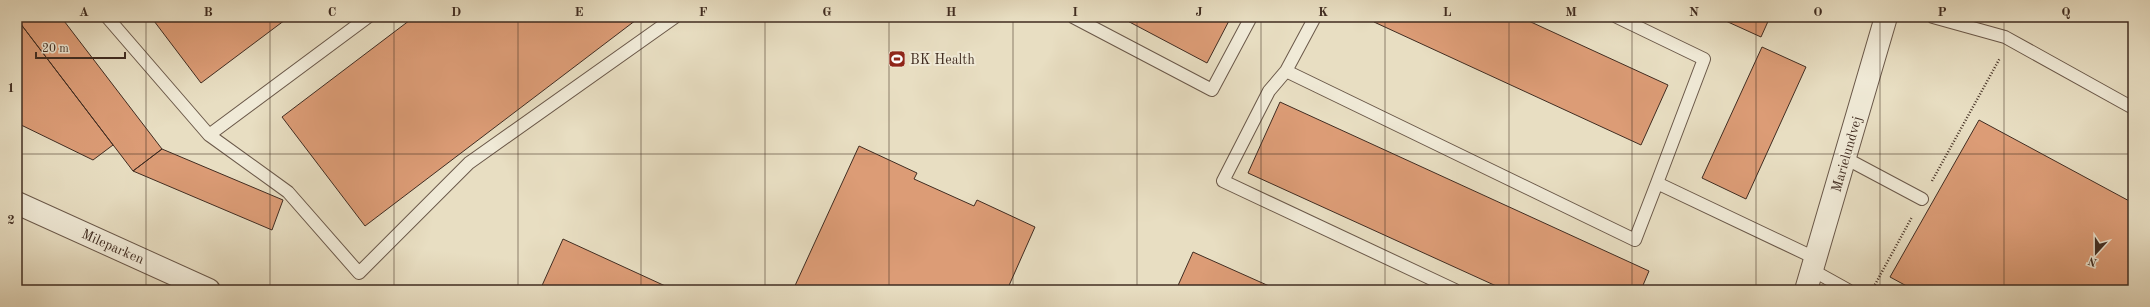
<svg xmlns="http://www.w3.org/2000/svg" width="2150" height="307" font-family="'Old Standard TT',serif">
	<rect width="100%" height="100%" fill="#e8dec2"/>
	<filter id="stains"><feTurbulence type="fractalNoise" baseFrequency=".005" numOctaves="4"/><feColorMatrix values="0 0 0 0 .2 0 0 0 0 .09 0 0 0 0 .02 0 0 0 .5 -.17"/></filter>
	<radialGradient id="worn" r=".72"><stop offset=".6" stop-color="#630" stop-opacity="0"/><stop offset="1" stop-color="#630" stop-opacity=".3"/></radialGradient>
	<path fill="#dc9c76" stroke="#402c21" d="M28,17h33l101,132 -29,22 -113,-148z
		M151,17h138l-88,66z
		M414,17h226l-275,209 -83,-109z
		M1120,17h111l-24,46z
		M1377,17h143l148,68 -27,60 -267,-123z
		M1717,17h53l-9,20z
		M20,23l93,122 -20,15 -76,-37v-97z
		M1762,47l44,20 -60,132 -44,-21z
		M1280,102l369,169 -8,19h-136l-257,-117z
		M1979,120l154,83v87h-219l-24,-13z
		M859,146l58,27 -3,6 60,27 3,-6 58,27 -28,63h-214z
		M162,149l121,51 -11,30 -139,-59z
		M563,239l111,51h-134z
		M1193,252l85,38h-102z"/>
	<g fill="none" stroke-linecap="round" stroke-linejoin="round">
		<g stroke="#6a5849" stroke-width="14">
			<path id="service" d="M107,17l102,118 159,-118
				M1073,17l139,73 39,-73
				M1315,17l-29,54 349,169 22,-57 158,75
				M1617,17l87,42 -47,124
				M1933,17l72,20 128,71
				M1286,71l-17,20 -46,90 232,109
				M209,135l79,57 71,81 110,-110 206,-146
				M1845,158l77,41
				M1812,270l36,20"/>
		</g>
		<g stroke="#6a5849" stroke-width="24">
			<path id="minor" d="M1806,290l80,-273"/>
		</g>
		<g stroke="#6a5849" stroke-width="24">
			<path id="tertiary" d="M17,203l192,87"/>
		</g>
		<path stroke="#402c21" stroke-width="2.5" stroke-dasharray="1 2" stroke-linecap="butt" d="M1932,181l68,-123
			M1872,290l40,-73"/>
		<use href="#service" stroke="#f0ead7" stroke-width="12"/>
		<use href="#minor" stroke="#f0ead7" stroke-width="22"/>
		<use href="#tertiary" stroke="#f0ead7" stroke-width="22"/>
	</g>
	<path fill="none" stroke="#402c21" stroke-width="1" stroke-opacity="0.55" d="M146,17v273M270,17v273M394,17v273M518,17v273M641,17v273M765,17v273M889,17v273M1013,17v273M1137,17v273M1261,17v273M1385,17v273M1509,17v273M1632,17v273M1756,17v273M1880,17v273M2004,17v273M17,154h2116"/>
	<defs>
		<g id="stadium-square" transform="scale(0.9)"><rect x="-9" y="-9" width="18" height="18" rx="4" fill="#8f2418" stroke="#f0ead7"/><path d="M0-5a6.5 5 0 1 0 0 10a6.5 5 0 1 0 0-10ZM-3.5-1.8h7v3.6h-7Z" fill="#fff"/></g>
	</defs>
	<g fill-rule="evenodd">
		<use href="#stadium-square" x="897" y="59"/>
	</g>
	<g text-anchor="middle" stroke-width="4" stroke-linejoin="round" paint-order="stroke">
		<g font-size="14" fill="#402c21" stroke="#f0ead7" text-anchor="start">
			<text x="910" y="64">BK Health</text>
		</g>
		<g font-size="14" fill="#402c21" stroke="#f0ead7">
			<text transform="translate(1846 154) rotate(-74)" y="5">Marielundvej</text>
			<text transform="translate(113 246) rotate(24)" y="5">Mileparken</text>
		</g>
	</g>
	<rect width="2150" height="307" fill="none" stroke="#e8dec2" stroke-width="44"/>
	<g transform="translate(2096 253) rotate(201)" stroke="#f0ead7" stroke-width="3" paint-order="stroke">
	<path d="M0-3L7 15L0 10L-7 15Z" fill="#402c21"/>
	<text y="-6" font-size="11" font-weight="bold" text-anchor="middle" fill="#402c21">N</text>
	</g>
	<path d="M36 52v6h89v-6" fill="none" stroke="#402c21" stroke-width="2"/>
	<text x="42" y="52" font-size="12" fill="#402c21" stroke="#f0ead7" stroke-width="3" paint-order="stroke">20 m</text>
	<rect x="22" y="22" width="2106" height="263" fill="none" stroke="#402c21" stroke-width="1.5"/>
	<g font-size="13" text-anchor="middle" font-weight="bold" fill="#402c21">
		<text x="84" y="16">A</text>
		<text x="208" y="16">B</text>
		<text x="332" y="16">C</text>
		<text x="456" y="16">D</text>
		<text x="579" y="16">E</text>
		<text x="703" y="16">F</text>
		<text x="827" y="16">G</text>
		<text x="951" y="16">H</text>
		<text x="1075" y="16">I</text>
		<text x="1199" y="16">J</text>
		<text x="1323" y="16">K</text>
		<text x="1447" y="16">L</text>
		<text x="1571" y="16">M</text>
		<text x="1694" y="16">N</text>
		<text x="1818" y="16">O</text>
		<text x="1942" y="16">P</text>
		<text x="2066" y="16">Q</text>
		<text x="11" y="92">1</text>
		<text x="11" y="224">2</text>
	</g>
	<rect width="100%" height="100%" filter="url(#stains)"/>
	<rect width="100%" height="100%" fill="url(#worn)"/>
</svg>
